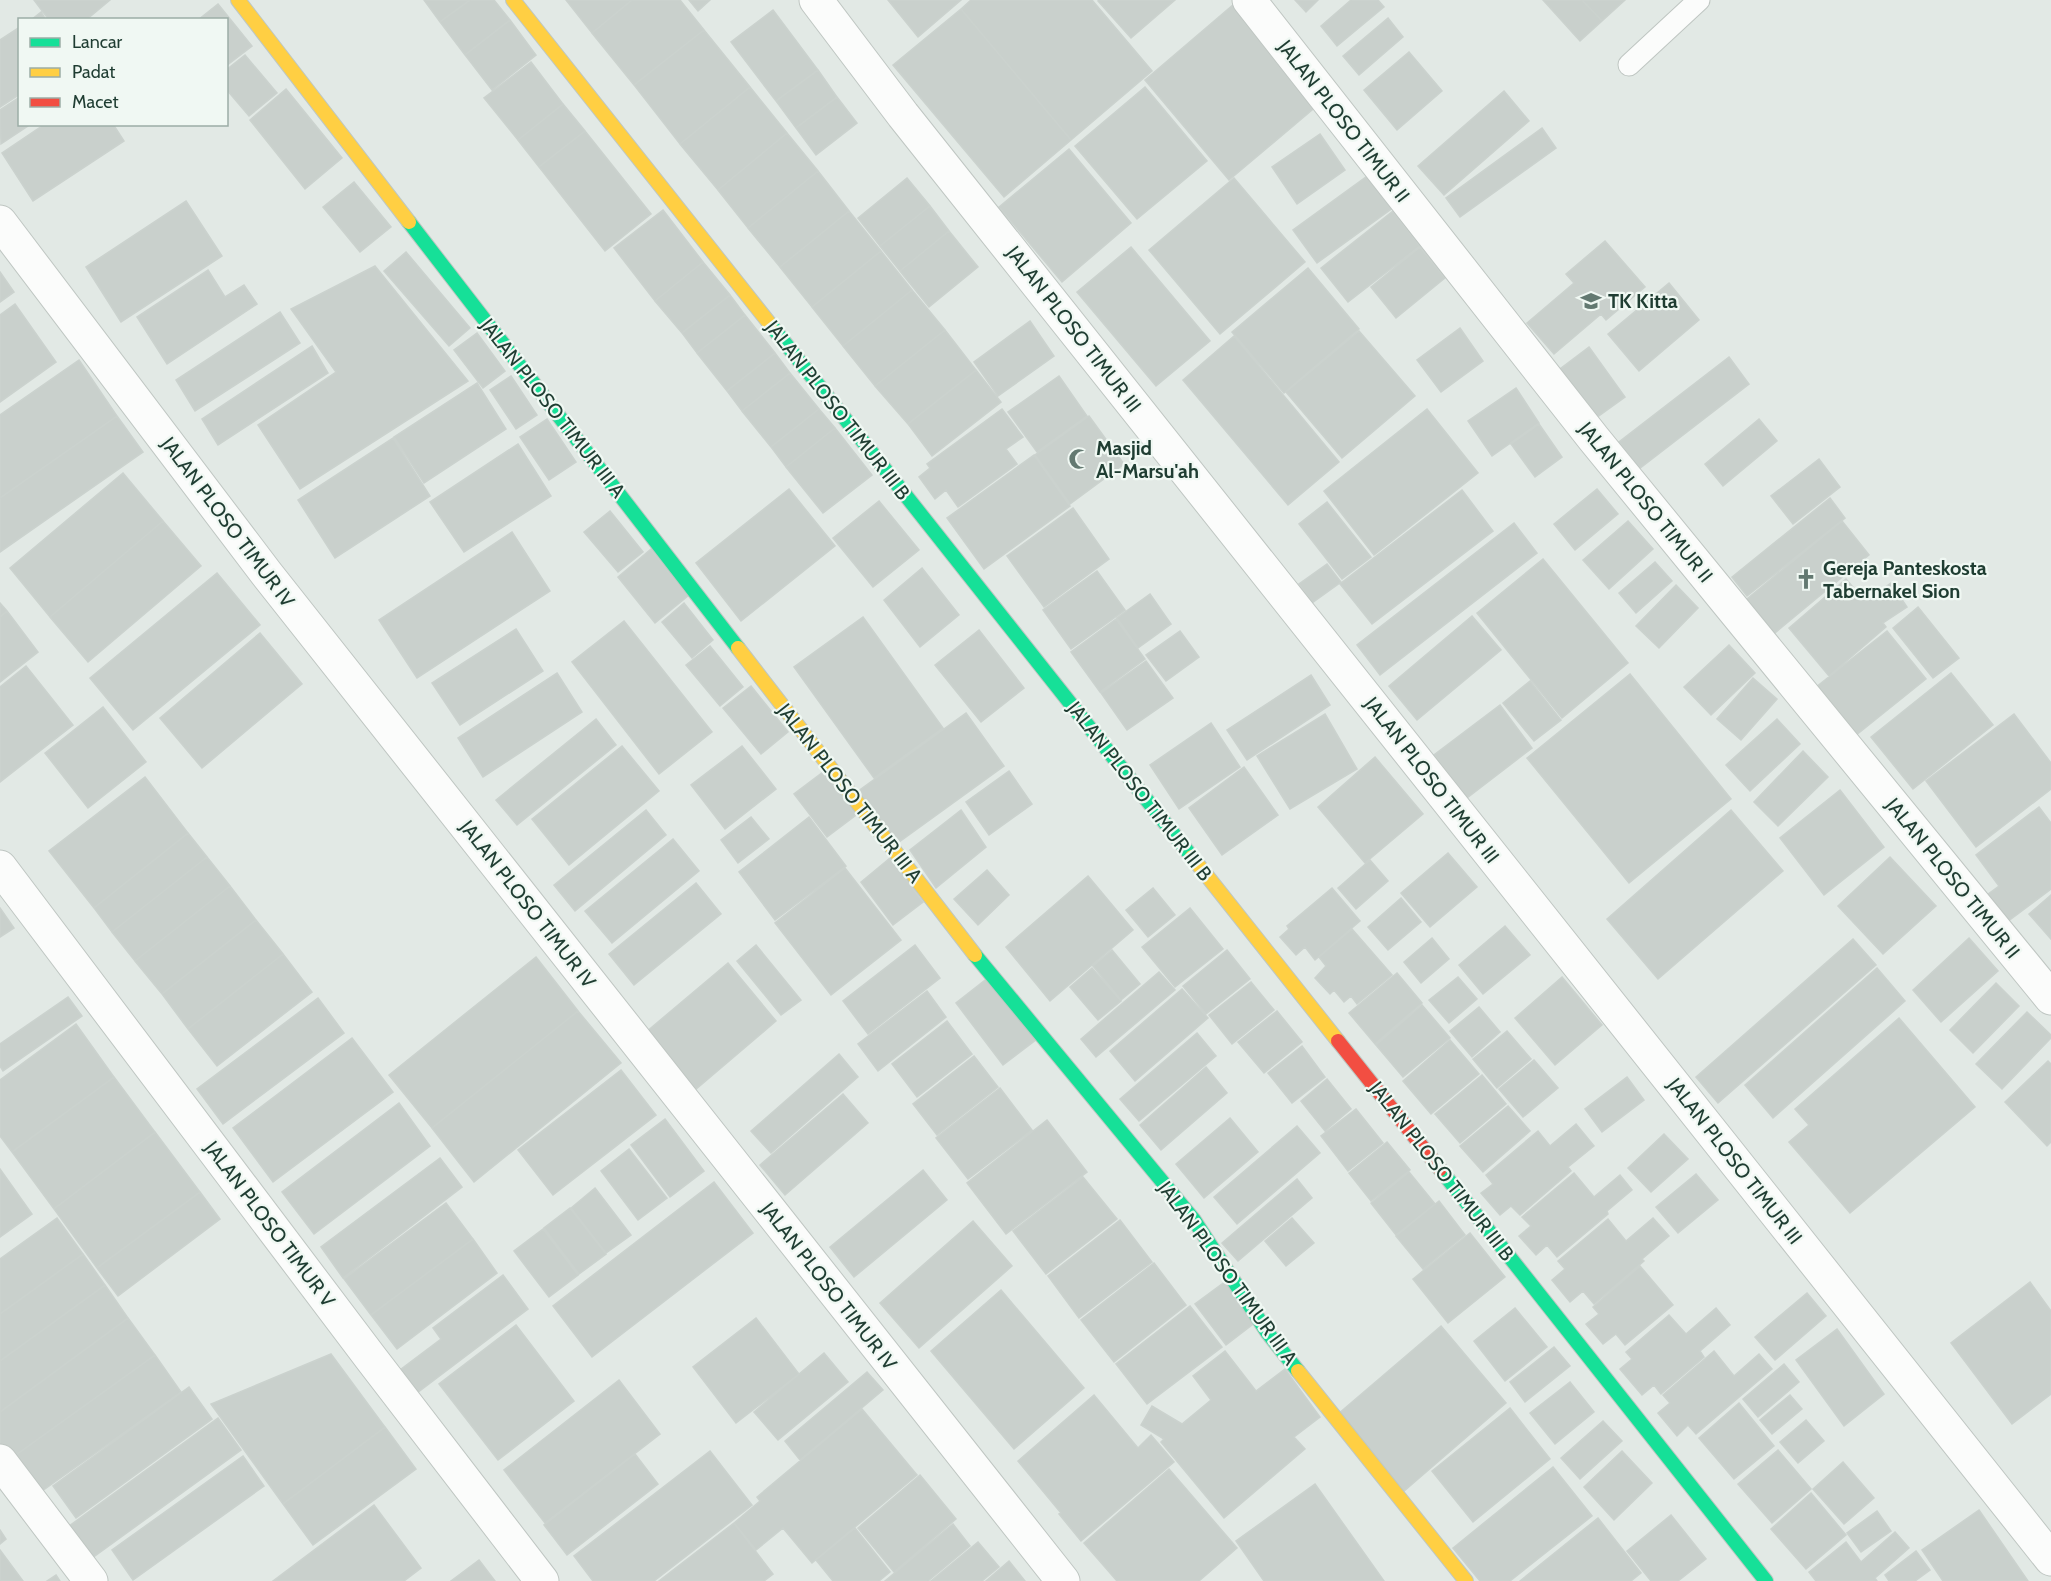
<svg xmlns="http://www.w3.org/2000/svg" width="2051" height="1581" font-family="Cabin,sans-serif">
	<rect width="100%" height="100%" fill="#e2e9e5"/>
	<path fill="#c9d0cc" stroke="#cbd2ce" stroke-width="1.5" d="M34,0h76l-24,20h-37z
		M424,0h46l-30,22z
		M470,0h24l16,20 -45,35 -25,-33z
		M566,0h66l-40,33z
		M632,0h48l24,30 -70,55 -42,-52z
		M689,0h21l-12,11z
		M888,0h73l-43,37z
		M971,0h121l60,71 -81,69 -110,-131z
		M1100,0h75l-44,38 -33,-37z
		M1295,0h23l-12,12z
		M1351,0h27l6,7 -47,39 -16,-20z
		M1543,0h39l20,21 -22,20z
		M1582,0h43l-23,21z
		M218,4l34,42 -26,20v-46h-28z
		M1234,4l84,101 -89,75 -84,-100z
		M961,9l110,131 -67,57 -111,-132z
		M773,10l45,60 -42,31 -45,-59z
		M41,12l5,8h-15z
		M1388,18l15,19 -44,38 -16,-19z
		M510,20l26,35 -44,35 -27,-35z
		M20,27v67l-20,13v-67z
		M704,30l46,57 -70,57 -46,-59z
		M1409,52l33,39 -45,39 -33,-40z
		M245,55l32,38 -28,23 -23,-27v-19z
		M531,62l32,42 -45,36 -34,-42z
		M818,70l19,27 -41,31 -20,-27z
		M750,87l37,46 -69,57 -38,-46z
		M1145,87l62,74 -70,58 -62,-73z
		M286,89l56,69 -37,31 -55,-69z
		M1504,91l25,30 -85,74 -26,-29z
		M20,97v27h11l-30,20 -1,-34z
		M837,97l20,26 -41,32 -20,-27z
		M563,104l22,27 -46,36 -21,-27z
		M45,124h68l11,17 -91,60 -31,-48z
		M1542,128l14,20 -96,69 -14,-19z
		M585,131l66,83 -46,37 -66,-84z
		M787,133l31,38 -70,57 -30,-38z
		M1320,134l25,36 -48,34 -25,-37z
		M1069,149l62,74 -69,59 -63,-75z
		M818,171l31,40 -69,56 -32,-39z
		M1370,174l24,33 -77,56 -24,-33z
		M907,178l23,28 -50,40 -22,-28z
		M1234,178l71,84 -85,72 -71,-84z
		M354,182l37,45 -31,25 -37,-45z
		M186,201l36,55 -101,66 -35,-55z
		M930,206l19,25 -49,40 -20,-25z
		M663,210l40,52 -48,39 -41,-53z
		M849,211l32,40 -69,56 -32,-40z
		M1393,211l27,35 -72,56 -27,-34z
		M949,231l29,36 -49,40 -29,-36z
		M1605,241l40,46 -39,33 -5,-6 -47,40 -27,-31 47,-40 -8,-9z
		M1131,247l79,94 -54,45 -79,-94z
		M1420,247l25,31 -49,40 -25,-31z
		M881,251l31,39 -69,56 -31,-39z
		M406,252l64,76 -21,18 -65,-75z
		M703,262l27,33 -48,38 -27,-32z
		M375,266l93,115 -168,108 -42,-64 78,-53 -45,-63z
		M1308,268l51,61 -75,64 -52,-61z
		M208,270l17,27 19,-12 13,19 -90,60 -30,-47z
		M0,272l14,20 -14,10z
		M1669,283l30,37 -60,51 -31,-37z
		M912,290l33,40 -70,56 -32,-40z
		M730,295l15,20 -48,38 -15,-20z
		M15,304l41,58 -56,40v-87z
		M280,312l20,31 -105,68 -19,-31z
		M745,315l30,38 -48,38 -30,-38z
		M1030,321l24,35 -56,40 -24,-34z
		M1460,328l23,33 -42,31 -24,-32z
		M945,330l31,40 -68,54 -33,-38z
		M1359,331l56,65 -73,62 -56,-66z
		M477,333l28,38 -22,17 -29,-38z
		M1234,336l105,126 -51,43 -105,-125z
		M312,346l16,27 -110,72 -16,-26z
		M1589,347l36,50 -29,21 -36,-49z
		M775,353l15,20 -48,38 -15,-20z
		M1729,357l20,27 -110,85 -20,-27z
		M79,360l38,56 -117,82v-83z
		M976,370l25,32 -69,54 -24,-32z
		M790,373l29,36 -48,38 -29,-36z
		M511,376l26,39 -21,14 -26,-39z
		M1059,376l28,40 -50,36 -29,-40z
		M477,383l29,46 -82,54 -30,-46z
		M1516,388l23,35 -47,33 -24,-35z
		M819,409l16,19 -49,39 -15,-20z
		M1002,409l21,28 -17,12 11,15 -59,43 -12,-17 -11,9 -16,-22 11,-9 -3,-4z
		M1427,409l51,64 -104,82 -50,-64z
		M117,416l26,36 -143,100v-54z
		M1089,416l35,48 -54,40 -35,-49z
		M547,419l29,43 -27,18 -29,-43z
		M1759,419l18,22 -54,45 -18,-22z
		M1539,424l23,33 -27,20 -24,-33z
		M835,428l37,47 -49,38 -37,-46z
		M393,438l37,58 -95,62 -37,-58z
		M518,444l33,52 -87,56 -34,-50z
		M1034,455l36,51 -86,63 -37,-51z
		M1819,459l21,28 -47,37 -22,-28z
		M123,473l40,48 -113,96 -40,-49z
		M789,489l46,57 -94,75 -45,-58z
		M1597,489l21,25 -43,36 -21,-26z
		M1462,490l31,41 -121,93 -32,-40z
		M1830,498l15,20 -98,78 -15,-19z
		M879,501l40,49 -46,37 -40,-49z
		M1327,502l44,55 -29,22 -43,-55z
		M1073,508l36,51 -65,48 -37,-51z
		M610,511l33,41 -25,20 -34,-40z
		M163,521l38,45 -113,96 -38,-45z
		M1628,521l25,28 -44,40 -26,-29z
		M1842,521l27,34 -99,82 -28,-34z
		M1514,523l23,30 -157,122 -23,-30z
		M512,532l38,59 -133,87 -38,-58z
		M651,549l37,47 -33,27 -37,-46z
		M1543,559l85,104 -66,55 -85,-105z
		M1655,562l17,19 -36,32 -17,-20z
		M1327,564l14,18 -29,21 -13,-19z
		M922,568l37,47 -39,32 -36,-47z
		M1097,571l28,39 -54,39 -28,-39z
		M217,573l43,52 -127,105 -43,-52z
		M1846,579l19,22 26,-18 16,24 -24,16 3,4 -57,49 -40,-48z
		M1676,585l22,23 -39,40 -23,-22z
		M1150,594l21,30 -33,24 -21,-30z
		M0,603l7,8 -7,6z
		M684,603l29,37 -21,18 -30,-36z
		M1918,607l41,51 -26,20 -40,-50z
		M7,611l31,41 -38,30v-65z
		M1472,616l29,34 -84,70 -28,-34z
		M863,617l80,111 -69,50 -80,-111z
		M1116,619l29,40 -45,33 -29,-40z
		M624,621l88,111 -53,42 -87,-112z
		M516,629l27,42 -83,54 -28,-42z
		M979,630l45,58 -43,34 -46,-57z
		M1180,631l19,26 -33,24 -20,-26z
		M1887,631l39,48 -71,57 -39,-49z
		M260,633l42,51 -100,84 -42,-50z
		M1729,645l26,28 -44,42 -27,-28z
		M710,646l33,41 -23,19 -34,-41z
		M1146,661l27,37 -46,32 -26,-37z
		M26,666l47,59 -73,57v-95z
		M557,673l25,39 -99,65 -25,-39z
		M1951,673l42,52 -80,64 -42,-52z
		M1630,674l101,125 -102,84 -102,-125z
		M1311,675l19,30 -83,55 -20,-30z
		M1753,678l24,21 -36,41 -24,-21z
		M1530,681l31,39 -27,21 -31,-38z
		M751,686l37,46 -27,22 -38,-46z
		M1500,705l32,43 -65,50 -33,-43z
		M103,707l43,55 -58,46 -43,-55z
		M966,713l38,53 -109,79 -38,-53z
		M1325,714l32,55 -67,40 -33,-53z
		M2014,714l37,49v26l-75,58 -50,-66z
		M596,719l20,26 -99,80 -21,-25z
		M1777,719l23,25 -50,47 -24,-26z
		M1211,723l29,44 -61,42 -29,-44z
		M622,746l37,45 -90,74 -37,-46z
		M742,746l34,43 -51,40 -34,-44z
		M1803,751l25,26 -50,49 -24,-24z
		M1375,757l48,57 -58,49 -47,-56z
		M1244,767l34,48 -56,40 -33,-47z
		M827,769l33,43 -33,25 -33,-43z
		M1009,771l23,33 -43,31 -23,-33z
		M145,777l43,56 -94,75 -45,-57z
		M1840,790l44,57 -60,48 -44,-57z
		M2039,807l12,16v66l-44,33 -20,-27 12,-9 -23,-31z
		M646,810l20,25 -91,76 -21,-26z
		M961,810l25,37 -50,41 -26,-38z
		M1731,810l52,61 -125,108 -51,-60z
		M751,817l18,22 -31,24 -17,-23z
		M809,817l37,49 -71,54 -36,-48z
		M188,833l19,24 -95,75 -18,-24z
		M673,839l26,32 -87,72 -27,-32z
		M1448,853l29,34 -47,40 -29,-34z
		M207,857l23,29 -95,75 -23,-29z
		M1890,857l46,49 -53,48 -45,-48z
		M890,858l33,44 -30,23 -32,-43z
		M1370,860l18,21 -32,28 -18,-21z
		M845,868l56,72 -70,55 -56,-72z
		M987,870l22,25 -31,30 -24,-26z
		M1088,876l45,54 -83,71 -44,-54z
		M696,883l25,31 -87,71 -25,-31z
		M230,886l26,34 -94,74 -27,-33z
		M1153,888l22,27 -27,22 -22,-27z
		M1332,888l28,33 -45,39 -10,-13 -9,8 -16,-18 9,-8 -2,-3z
		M2051,895v44l-22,-25z
		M1401,898l20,24 -33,28 -20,-23z
		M0,908l14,20 -14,9z
		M1190,908l33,41 -48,38 -33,-40z
		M256,920l27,34 -95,75 -26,-35z
		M1505,926l25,29 -47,39 -24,-29z
		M1352,929l40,46 -35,29 -6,-8 -7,6 -10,-12 -4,4 -15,-16 11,-12 -7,-9z
		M1432,938l17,21 -28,24 -17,-21z
		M1969,938l29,33 -57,51 -28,-32z
		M1853,939l23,26 -158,138 -22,-26z
		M756,945l45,55 -20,15 -44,-54z
		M915,945l25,33 -72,56 -25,-33z
		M1112,950l28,34 -19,16 -28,-34z
		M1227,950l23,29 -44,35 -23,-28z
		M283,954l29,38 -95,74 -29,-37z
		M536,957l42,54 -146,117 -43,-53z
		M728,963l48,58 -88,75 -49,-58z
		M1092,968l29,33 -23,19 -28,-33z
		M1877,968l28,33 -132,117 -28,-33z
		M1159,972l16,18 -79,67 -15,-18z
		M1397,973l25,30 -47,41 -26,-31z
		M989,977l48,62 -34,26 -47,-62z
		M1458,977l19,22 -28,24 -20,-23z
		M1562,977l40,48 -47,40 -40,-47z
		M1251,982l23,28 -42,34 -23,-29z
		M1996,983l23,23 -46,47 -23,-23z
		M1182,989l26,29 -73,63 -25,-30z
		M927,991l19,26 -68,54 -20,-27z
		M68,997l14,19 -79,55 -3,-5v-22z
		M318,998l26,35 -121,91 -26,-35z
		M1422,1005l28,33 -47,39 -27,-32z
		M1479,1007l21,25 -28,25 -22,-26z
		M578,1011l43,52 -147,119 -42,-54z
		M1277,1011l25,31 -38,31 -26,-31z
		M2027,1012l24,23v3l-49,51 -26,-25z
		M1899,1018l76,89 -125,106 -61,-71 20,-17 -14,-16z
		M947,1021l25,33 -55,43 -25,-33z
		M76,1024l38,53 -102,75 -12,-16v-56z
		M1507,1031l24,28 -34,29 -24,-29z
		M1197,1033l19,23 -77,65 -19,-22z
		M352,1038l41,54 -120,90 -40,-54z
		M1450,1040l29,34 -48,40 -28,-33z
		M1302,1046l23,31 -33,26 -24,-30z
		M839,1054l19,23 -87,76 -20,-22z
		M974,1056l24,31 -61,48 -24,-31z
		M1534,1060l24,28 -35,29 -24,-28z
		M2048,1061l3,3v78l-4,4 -42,-44z
		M1206,1067l21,26 -66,57 -21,-25z
		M621,1070l35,45 -103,80 -35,-45z
		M1482,1075l24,29 -46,39 -25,-29z
		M114,1077l41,55 -101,77 -42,-57z
		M1627,1077l17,23 -42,32 -17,-23z
		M1327,1079l24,30 -26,22 -24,-30z
		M1000,1088l32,42 -64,49 -32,-41z
		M843,1094l25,29 -83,72 -25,-30z
		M399,1103l31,43 -116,88 -32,-42z
		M1508,1106l22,25 -47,41 -23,-26z
		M1356,1109l27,34 -35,28 -27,-35z
		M1230,1118l28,34 -54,46 -28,-34z
		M665,1119l39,52 -34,26 -39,-52z
		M1047,1120l40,52 -81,62 -39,-51z
		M1576,1124l18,22 -26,21 3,4 -51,44 -9,-9 -11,9 -19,-22 12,-9 -7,-9 52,-44 12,15z
		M1297,1126l23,27 -83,71 -23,-27z
		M155,1132l45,60 -103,76 -43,-59z
		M1664,1134l24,25 -37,33 -23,-24z
		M1387,1142l23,28 -39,31 -22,-28z
		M629,1149l38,49 -29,22 -37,-49z
		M440,1158l22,29 -119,91 -22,-31z
		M0,1169l32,45 -32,23z
		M923,1170l24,30 -93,77 -24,-30z
		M1409,1172l26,32 -39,31 -25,-32z
		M1574,1173l20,24 26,-22 12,15 -25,21 1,3 -51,43 -10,-12 -11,10 -17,-19 12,-10 -9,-9z
		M1696,1174l22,26 -40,33 -22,-26z
		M1083,1177l34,42 -71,55 -33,-43z
		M1297,1179l15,19 -74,63 -16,-18z
		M714,1182l39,51 -161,124 -39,-51z
		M595,1188l36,47 -25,18 -35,-45z
		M200,1192l20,27 -102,77 -21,-28z
		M1439,1201l26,34 -42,34 -27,-33z
		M446,1203l27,36 -102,76 -27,-36z
		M570,1208l36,46 -27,20 -35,-46z
		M57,1218l26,36 -83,60v-55z
		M1292,1218l22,25 -28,23 -21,-25z
		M1653,1218l16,18 -27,23 2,2 -50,43 -11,-13 -13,11 -18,-22 13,-11 -7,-8 50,-42 18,22z
		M1120,1220l32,42 -73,56 -31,-42z
		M973,1221l39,45 -93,82 -39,-45z
		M543,1229l35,46 -29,22 -35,-46z
		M1470,1233l35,44 -57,46 -35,-44z
		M473,1239l24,34 -100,76 -26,-34z
		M83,1254l22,31 -105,76v-47z
		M1154,1263l32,42 -72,57 -33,-42z
		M1640,1266l33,39 -48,40 -9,-11 -13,10 -17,-20 13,-10 -6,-7z
		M503,1275l25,34 -111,84 -17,-23 41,-31 -8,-11z
		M1226,1281l31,40 -31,24 -31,-41z
		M2030,1282l21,29v83l-39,30 -61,-81z
		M105,1285l23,33 -128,94v-51z
		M1001,1290l83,98 -70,61 -83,-98z
		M1807,1293l19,23 -51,44 -20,-23z
		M1190,1306l32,41 -75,57 -31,-40z
		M1515,1308l32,39 -42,34 -31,-40z
		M1716,1308l14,17 -30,26 4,6 -43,37 -7,-9 -12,10 -22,-26 12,-10 -6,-7 43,-37 17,19z
		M128,1318l27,37 -146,105 -9,-13v-35z
		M756,1318l43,56 -63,49 -43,-56z
		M516,1325l58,76 -76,59 -59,-76z
		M1441,1326l65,77 -103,89 -65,-78z
		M1837,1329l47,65 -40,32 -48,-66z
		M1554,1347l16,19 -45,36 -15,-20z
		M1225,1351l31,40 29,-22 35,48 -26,20 11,12 -81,69 -63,-76 3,-3 -23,-14 11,-19 30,18 29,-24 -18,-24z
		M1714,1351l20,25 25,-22 13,15 -76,65 -8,-9 -11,11 -19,-23 12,-10 -7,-8z
		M824,1353l24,29 -70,58 -24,-28z
		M331,1354l54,73 -102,77 -72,-100z
		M155,1355l26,37 -146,104 -26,-36z
		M1784,1364l15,18 -41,35 -15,-18z
		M867,1372l16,18 -83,70 -15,-19z
		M619,1380l41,54 -115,89 -41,-53z
		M1570,1382l24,30 -39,32 -25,-31z
		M189,1387l23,32 -136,99 -23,-32z
		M1094,1395l44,53 13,-13 23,27 -93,79 -22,-27 2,-1 -43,-52z
		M1790,1395l12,14 -30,25 -12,-14z
		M1739,1403l35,43 -40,33 -35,-41z
		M1510,1408l40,51 -77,63 -41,-51z
		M862,1409l55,66 -105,88 -29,-35 -27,22 -22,-27 26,-22 -3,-4z
		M218,1418l23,32 -153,111 -23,-32z
		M1806,1420l18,21 -26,22 -18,-21z
		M1603,1421l19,20 -42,38 -19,-21z
		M385,1427l31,42 -103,76 -30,-41z
		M1778,1450l33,39 -39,34 -34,-39z
		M710,1451l42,54 -98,76h-61l-19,-25z
		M1622,1451l30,32 -38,37 -30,-33z
		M635,1454l23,30 -91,71 -23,-30z
		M243,1456l21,30 -131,94 -21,-30z
		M1843,1462l31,36 -30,26 -31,-35z
		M1553,1467l39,49 -82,65h-30l-27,-33z
		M1169,1469l68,79 -38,33h-82l-33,-38z
		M920,1475l36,44 -62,53 -36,-44z
		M1315,1484l69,97h-120l-28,-40z
		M1811,1493l35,42 -40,34 -35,-40z
		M374,1505l47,63 -17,13h-131z
		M1979,1510l49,71h-85l-21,-31z
		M1877,1511l14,20 -30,21 -14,-19z
		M1671,1515l35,44 -28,22h-27l-24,-30z
		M1598,1518l43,55 -10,8h-111z
		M734,1523l39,51 -9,7h-105z
		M953,1524l17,22 -42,35h-43z
		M855,1528l35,44 -11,9h-46l-17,-21z
		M0,1530l6,9 -6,5z
		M1895,1532l14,16 -34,30 2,3h-61l-7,-9 37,-30 15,20z
		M978,1542l21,25 -17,14h-51z
		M0,1550l23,31h-23z
		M1916,1551l14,19 -15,11h-26l-4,-6z
		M479,1560l16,21h-44z
		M1009,1561l16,20h-39z
		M56,1575l4,6h-13z"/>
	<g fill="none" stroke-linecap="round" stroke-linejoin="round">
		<g stroke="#bfc6c2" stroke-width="23">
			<path id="lane" d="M1629,65l70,-65"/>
		</g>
		<g stroke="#bfc6c2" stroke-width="35">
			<path id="street" d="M816,0l87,115 1148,1444
				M1249,0l345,439 457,559
				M0,222l266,351 797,1008
				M0,867l370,490 172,224
				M0,1461l91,120"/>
		</g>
		<g stroke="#bec7c2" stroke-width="16">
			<path id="fast" d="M409,222l329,426
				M770,324l422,533
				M975,955l219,265 73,112 31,39
				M1440,1169l326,412"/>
		</g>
		<g stroke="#bec7c2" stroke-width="16">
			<path id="slow" d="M238,0l171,222
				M513,0l257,324
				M738,648l237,307
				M1192,857l146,184
				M1298,1371l168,210"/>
		</g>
		<g stroke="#bec7c2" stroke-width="16">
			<path id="jam" d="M1338,1041l102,128"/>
		</g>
		<use href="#lane" stroke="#fbfcfb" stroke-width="21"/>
		<use href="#street" stroke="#fbfcfb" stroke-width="33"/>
		<use href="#fast" stroke="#16e098" stroke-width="14"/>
		<use href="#slow" stroke="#ffcf43" stroke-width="14"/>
		<use href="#jam" stroke="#f24e42" stroke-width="14"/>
	</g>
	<defs>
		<g id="school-bare" transform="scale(1.62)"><path d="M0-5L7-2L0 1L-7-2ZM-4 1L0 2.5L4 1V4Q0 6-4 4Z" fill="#637971" stroke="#f0f8f3" stroke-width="2.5" paint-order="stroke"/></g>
		<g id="mosque-bare" transform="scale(1.62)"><path d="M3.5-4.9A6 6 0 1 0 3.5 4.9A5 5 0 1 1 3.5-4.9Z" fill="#637971" stroke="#f0f8f3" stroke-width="2.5" paint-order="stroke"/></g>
		<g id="church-bare" transform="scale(1.62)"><path d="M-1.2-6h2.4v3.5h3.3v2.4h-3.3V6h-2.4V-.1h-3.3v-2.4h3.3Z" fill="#637971" stroke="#f0f8f3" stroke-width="2.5" paint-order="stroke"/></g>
	</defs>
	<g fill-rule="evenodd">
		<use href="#school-bare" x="1591" y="301"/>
		<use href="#mosque-bare" x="1079" y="459"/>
		<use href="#church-bare" x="1806" y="579"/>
	</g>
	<g text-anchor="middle" stroke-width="4.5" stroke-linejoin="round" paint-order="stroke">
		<g font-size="20" fill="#1f3d32" stroke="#f0f8f3">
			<text transform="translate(1344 121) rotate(52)" y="7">JALAN PLOSO TIMUR II</text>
			<text transform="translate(1074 329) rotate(52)" y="7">JALAN PLOSO TIMUR III</text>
			<text transform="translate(553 408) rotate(52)" y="7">JALAN PLOSO TIMUR III A</text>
			<text transform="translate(838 410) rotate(52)" y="7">JALAN PLOSO TIMUR III B</text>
			<text transform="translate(1646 502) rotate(51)" y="7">JALAN PLOSO TIMUR II</text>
			<text transform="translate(228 522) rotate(53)" y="7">JALAN PLOSO TIMUR IV</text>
			<text transform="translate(1432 780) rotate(52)" y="7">JALAN PLOSO TIMUR III</text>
			<text transform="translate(1140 791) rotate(52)" y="7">JALAN PLOSO TIMUR III B</text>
			<text transform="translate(850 793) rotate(52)" y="7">JALAN PLOSO TIMUR III A</text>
			<text transform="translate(1953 878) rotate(51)" y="7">JALAN PLOSO TIMUR II</text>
			<text transform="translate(528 904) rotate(52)" y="7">JALAN PLOSO TIMUR IV</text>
			<text transform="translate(1735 1161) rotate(52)" y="7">JALAN PLOSO TIMUR III</text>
			<text transform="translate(1442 1171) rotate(52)" y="7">JALAN PLOSO TIMUR III B</text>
			<text transform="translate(270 1224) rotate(53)" y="7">JALAN PLOSO TIMUR V</text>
			<text transform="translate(1228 1273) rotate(54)" y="7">JALAN PLOSO TIMUR III A</text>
			<text transform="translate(829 1286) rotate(52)" y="7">JALAN PLOSO TIMUR IV</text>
		</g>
		<g font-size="20" font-weight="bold" fill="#1f3d32" stroke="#f0f8f3" text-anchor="start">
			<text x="1608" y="308">TK Kitta</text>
			<text x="1096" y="455">Masjid<tspan x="1096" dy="23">Al-Marsu'ah</tspan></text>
			<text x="1823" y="575">Gereja Panteskosta<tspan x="1823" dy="23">Tabernakel Sion</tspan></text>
		</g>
	</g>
	<rect x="18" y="18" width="210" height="108" fill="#f0f8f3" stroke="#9cada6" stroke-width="1.5"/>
	<rect x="30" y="38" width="30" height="9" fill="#16e098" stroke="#9cada6" stroke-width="1.5"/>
	<text x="72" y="48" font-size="18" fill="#1f3d32">Lancar</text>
	<rect x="30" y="68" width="30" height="9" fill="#ffcf43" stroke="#9cada6" stroke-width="1.5"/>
	<text x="72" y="78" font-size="18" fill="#1f3d32">Padat</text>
	<rect x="30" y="98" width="30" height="9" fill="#f24e42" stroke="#9cada6" stroke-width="1.5"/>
	<text x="72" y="108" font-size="18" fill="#1f3d32">Macet</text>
</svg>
